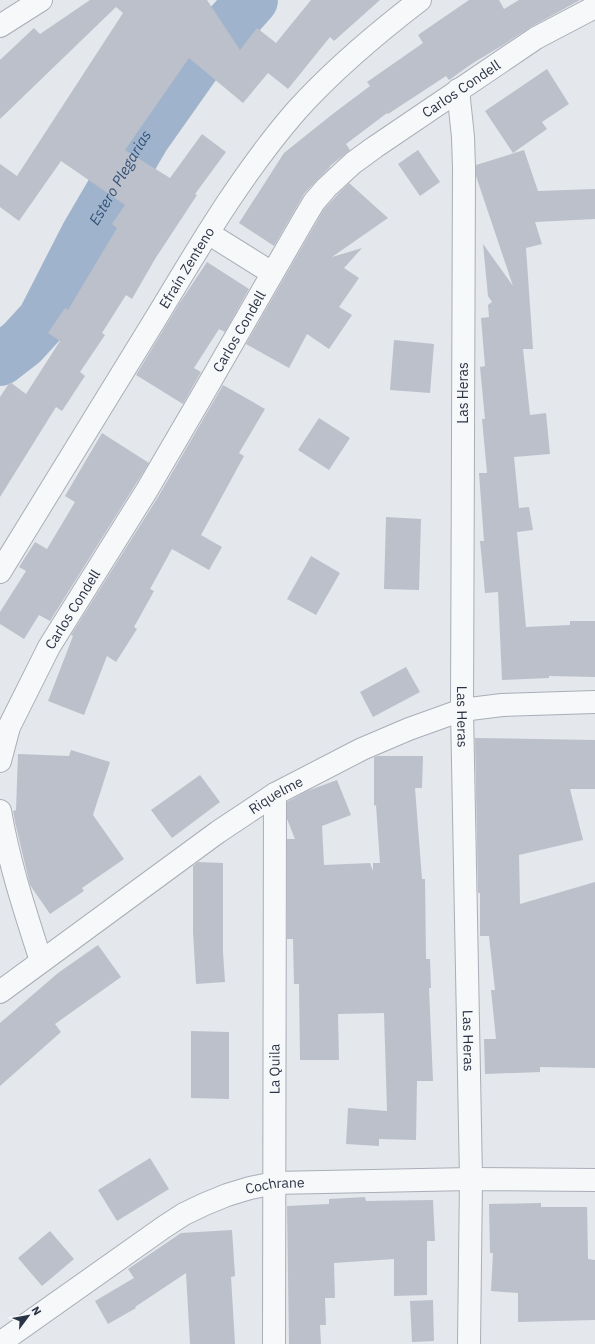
<svg xmlns="http://www.w3.org/2000/svg" width="595" height="1344" font-family="'IBM Plex Sans',sans-serif">
	<rect width="100%" height="100%" fill="#e4e7ec"/>
	<g fill="none" stroke-linecap="round" stroke-linejoin="round">
		<path stroke="#9fb4cc" stroke-width="52" id="s1" d="M0,360l22,-17 21,-23 43,-84 58,-99 55,-78 53,-59"/>
	</g>
	<path fill="#bbc0ca" d="M90,0h117l33,50 17,-22 19,15 35,-43h69l-46,41 -4,-4 -42,52 -20,-16 -25,30 -54,-45 -64,92 45,28 32,-44 24,18 -31,42 2,1 -42,64 -23,40 -6,-4 -24,38 3,2 -25,37 5,4 -23,35 -6,-4 -56,90v-100l10,-15 16,12 34,-53 -12,-8 17,-25 3,2 49,-82 -5,-4 13,-19 -64,-44 -42,60 -19,-14v-43l17,12 106,-163 -7,-6 -116,112v-59l34,-32 6,6z
		M469,0h30l5,9 15,-9h61l-51,28 -26,17 -30,18 -24,17 -3,-4 -58,38 -1,-1 -41,31 4,6 -20,16v1l-13,13 -13,14 -30,52 -35,-23 45,-70 50,-40 36,-27 -3,-4 56,-39 -5,-8z
		M547,69l22,35 -27,18 5,7 -34,24 -28,-42z
		M418,150l22,32 -20,14 -22,-32z
		M524,150l14,41 57,-2v30l-60,3 7,22 -16,4 7,101h-10l7,66 16,-2 4,41 -36,3 5,51 10,-1 4,23 -16,2 9,95 44,-2v-4h25v56l-46,-1v2l-47,2 -4,-88 -13,1 -5,-52h4l-5,-68h8l-5,-54h3l-5,-52 5,-1 -4,-48 8,-1 -1,-12 4,-3 -4,-6 -5,-52 30,42 -37,-110v-11z
		M349,183l39,35 -56,39 30,-9 -18,20 15,10 -20,29 13,8 -23,34 -22,-15 -18,34 -43,-24 78,-135 11,-12z
		M207,262l42,27 -24,43 -6,-3 -25,39 7,4 -18,32 -47,-29 43,-71z
		M394,340l40,4 -4,49 -40,-3z
		M223,385l42,24 -26,44 5,3 -43,79 21,12 -13,23 -37,-21 -22,40 4,2 -20,36 3,2 -21,33 -9,-6 -23,59 -36,-14 25,-65 -2,-1 87,-138z
		M319,418l31,20 -21,32 -31,-20z
		M102,433l47,30 -99,158 -11,-6 -15,24 -24,-15v-12l26,-41 -7,-4 16,-25 12,7 28,-47 -10,-6z
		M386,517l35,2 -2,71 -35,-1z
		M311,556l29,17 -24,42 -29,-16z
		M406,667l14,25 -47,25 -13,-25z
		M475,738l120,2v49h-25l13,51 -64,15 1,49 75,-22v186l-55,-1v5l-55,2 -1,-35h12l-5,-49h4l-6,-54h-9v-43h-2z
		M71,750l39,12 -17,53 31,44 -42,29 2,3 -34,23 -20,-29 -15,-63 -2,-11 3,-1 2,-56 51,2z
		M378,756h45l-1,32h-7l7,91h3l1,80h4l1,29h-2l4,93h-16l-1,59 -37,-1v7l-33,-2 2,-36 39,3 -3,-98 -46,1 1,46h-39l-1,-76h-5l-1,-45h-6v-100h8l-8,-20v-17l20,-11 30,-11 14,35 -29,11 2,39 46,-2 3,8v-8h7l-4,-58 -2,1v-49z
		M200,775l20,27 -48,36 -21,-28z
		M198,862l25,1v89l2,30 -29,2 -3,-52v-66z
		M98,945l23,32 -66,47 6,8 -61,54v-63l58,-50z
		M191,1031l38,1v67l-38,-1z
		M150,1158l19,31 -52,32 -19,-31z
		M365,1197l1,4 67,-1 2,41h-8v54l-33,1v-37l-60,4 1,35h-10l1,27h-6l1,19h-32l-2,-138 42,-2v-5z
		M541,1203v4h46l1,52 7,1v60l-77,2v-29l-27,-2 2,-38h-3l-1,-49z
		M232,1230l3,46 -4,1 4,67h-45l-4,-71 -51,34 1,1 -28,16 -13,-23 39,-23 -6,-9 53,-36z
		M50,1231l24,28 -32,27 -24,-28z
		M433,1300l1,41 -22,1 -2,-41z"/>
	<g fill="none" stroke-linecap="round" stroke-linejoin="round">
		<g stroke="#a9aeb7" stroke-width="24">
			<g id="minor">
				<path d="M0,26l41,-26"/>
				<path id="s2" d="M458,90l5,47 1,31 -2,542 9,469 -2,165"/>
				<path d="M208,233l64,40"/>
				<path id="s3" d="M0,572c52,-84 104,-169 156,-254 43,-71 86,-145 141,-208 37,-41 80,-77 123,-110"/>
				<path id="s4" d="M0,761l9,-34 40,-80 98,-157 52,-89 106,-184 9,-15 12,-14 27,-25 22,-16 161,-109 59,-31"/>
				<path d="M0,811c9,52 25,100 41,150"/>
				<path id="s5" d="M0,992l218,-160 57,-38 87,-45 47,-20 53,-19 40,-5 93,-3"/>
				<path id="s6" d="M0,1343l164,-116 20,-13 21,-10 22,-9 23,-7 24,-5 197,-4 124,1"/>
				<path id="s7" d="M274,1344l1,-550"/>
			</g>
		</g>
		<use href="#minor" stroke="#f7f8fa" stroke-width="22"/>
	</g>
	<g text-anchor="middle" stroke-width="3.5" stroke-linejoin="round" paint-order="stroke">
		<g font-size="14" fill="#2b3445" stroke="#f4f6f9">
			<text dy="5" stroke="none"><textPath href="#s4" startOffset="829">Carlos Condell</textPath></text>
			<text dy="5" stroke="none"><textPath href="#s3" startOffset="357">Efraín Zenteno</textPath></text>
			<text dy="5" stroke="none"><textPath href="#s4" startOffset="493">Carlos Condell</textPath></text>
			<text transform="translate(463 393) rotate(-90)" y="5">Las Heras</text>
			<text dy="5" stroke="none"><textPath href="#s4" startOffset="169">Carlos Condell</textPath></text>
			<text dy="5" stroke="none"><textPath href="#s2" startOffset="627">Las Heras</textPath></text>
			<text dy="5" stroke="none"><textPath href="#s5" startOffset="339">Riquelme</textPath></text>
			<text dy="5" stroke="none"><textPath href="#s2" startOffset="951">Las Heras</textPath></text>
			<text dy="5" stroke="none"><textPath href="#s7" startOffset="275">La Quila</textPath></text>
			<text dy="5" stroke="none"><textPath href="#s6" startOffset="321">Cochrane</textPath></text>
		</g>
		<g font-size="15" font-style="italic" fill="#34527a" stroke="#f4f6f9">
			<text dy="5" stroke="none"><textPath href="#s1" startOffset="221">Estero Plegarias</textPath></text>
		</g>
	</g>
	<g transform="translate(28 1316) rotate(58)" stroke="#f4f6f9" stroke-width="3" paint-order="stroke">
	<path d="M0-3L7 15L0 10L-7 15Z" fill="#2b3445"/>
	<text y="-6" font-size="11" font-weight="bold" text-anchor="middle" fill="#2b3445">N</text>
	</g>
</svg>
